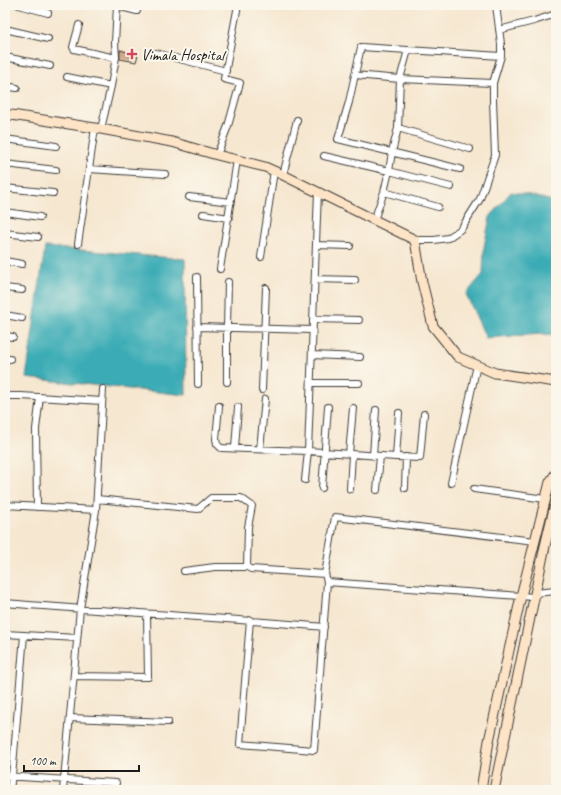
<svg xmlns="http://www.w3.org/2000/svg" width="561" height="795" font-family="Caveat,sans-serif">
	<rect width="100%" height="100%" fill="#fbf7ec"/>
	<filter id="ink" filterUnits="userSpaceOnUse"><feTurbulence type="fractalNoise" baseFrequency=".025" numOctaves="2"/><feDisplacementMap in="SourceGraphic" scale="8" xChannelSelector="R" yChannelSelector="G"/><feConvolveMatrix kernelMatrix="1 2 1 2 8 2 1 2 1" color-interpolation-filters="sRGB"/></filter>
	<filter id="wash" filterUnits="userSpaceOnUse"><feTurbulence type="fractalNoise" baseFrequency=".012" numOctaves="4" result="noise"/><feDisplacementMap in="SourceGraphic" scale="16" xChannelSelector="R" yChannelSelector="G"/><feGaussianBlur stdDeviation="0.9" result="paint"/><feColorMatrix in="noise" values="0 0 0 0 0 0 0 0 0 0 0 0 0 0 0 0 0 1.4 0 .05"/><feComposite in="paint" operator="in"/></filter>
	<g filter="url(#wash)">
		<rect width="100%" height="100%" fill="#f6e7d0"/>
		<path fill="#3bacb5" stroke="#2c6468" d="M511,192l15,2 30,8v133l-14,-1 -56,4 -20,-44 17,-20 1,-27 6,-30z
			M45,247l140,12 1,136 -160,-17z"/>
		<g id="blocks">
			<path fill="#d2a989" d="M120,50l18,5 -2,7 -16,-3z"/>
		</g>
	</g>
	<g filter="url(#ink)">
		<use href="#blocks" fill-opacity="0" stroke="#3d3a37" stroke-width="1"/>
		<g fill="none" stroke-linecap="round" stroke-linejoin="round">
			<g stroke="#3d3a37" stroke-width="8">
				<path id="street" d="M19,5l29,8
					M117,6l20,5
					M79,25l-6,22 1,2 42,9
					M5,29l43,10
					M499,30l35,-9 22,-7
					M156,53l70,18
					M5,57l45,9
					M355,75l45,4 93,4
					M67,77l44,9
					M5,86l12,2
					M398,128l2,-49 8,-29
					M101,129l10,-43 5,-29 -1,-14 2,-38
					M5,139l51,7
					M217,155l11,-29 12,-43 -16,-4 14,-74
					M324,156l65,15 62,16
					M5,164l51,6
					M89,169l76,5
					M460,169l-122,-30 11,-37 12,-55 140,9
					M283,175l14,-55
					M5,188l48,5
					M384,192l54,15
					M189,197l42,5
					M5,212l35,5
					M203,214l26,4
					M374,220l10,-28 5,-21 3,-19 6,-24 72,21
					M5,233l33,4
					M415,240h19l14,-2 13,-9 19,-30 15,-44 -2,-55v-17l8,-27v-12l-5,-39
					M78,244l17,-116
					M316,245l34,1
					M261,257l13,-86
					M5,261l17,3
					M220,269l17,-109
					M197,277l1,107
					M315,279l40,1
					M5,288l17,2
					M5,315l17,3
					M313,319l46,1
					M197,327l115,3
					M5,336l8,1
					M312,355l48,2
					M5,359h5
					M227,382v-55l1,-45
					M311,383h48
					M262,390l4,-102
					M5,396h16l81,5
					M219,406l-3,33 1,5 4,4 87,3 88,6 24,1 4,-44
					M235,448l3,-41
					M260,449l5,-50
					M349,454l4,-46
					M373,456l3,-46
					M396,457l3,-44
					M305,480l3,-29 10,-259
					M451,483l26,-118
					M322,488l6,-81
					M405,488l1,-31
					M350,489l2,-35
					M474,489l71,10
					M377,490l3,-34
					M97,499l101,10 13,-11h30l11,8 -4,21 -1,40
					M5,505l91,5
					M37,507l-1,-78 4,-32
					M184,571l31,-4h32l4,2 74,5
					M327,582l-2,-8 10,-57 200,24
					M535,593l21,-2
					M5,603c106,9 213,14 319,24
					M250,620l-10,124 74,6 13,-168 207,15
					M5,634l72,4
					M74,676l74,1 -1,-63
					M70,718l98,4
					M5,776l111,7
					M10,790l3,-24 11,-131
					M63,790l17,-181 16,-99 7,-121"/>
			</g>
			<g stroke="#3d3a37" stroke-width="11">
				<path id="secondary" d="M5,114l96,15 71,13 45,13 48,12 18,8 132,65 7,42 11,44 25,31 37,16 61,9
					M481,790l8,-49 32,-145 29,-114 6,-9
					M494,790l51,-244 11,-46"/>
			</g>
			<use href="#street" stroke="#fff" stroke-width="6"/>
			<use href="#secondary" stroke="#fee4c6" stroke-width="9"/>
		</g>
	</g>
	<path fill="#d1495b" stroke="#fbf7ec" stroke-width="1.5" d="M130 48h4v4h4v4h-4v4h-4v-4h-4v-4h4z"/>
	<g text-anchor="middle" stroke-width="4" stroke-linejoin="round" paint-order="stroke">
		<g font-size="16" fill="#1c1c1c" stroke="#fbf7ec" text-anchor="start">
			<text x="141" y="60">Vimala Hospital</text>
		</g>
	</g>
	<rect width="561" height="795" fill="none" stroke="#fbf7ec" stroke-width="20"/>
	<path d="M24 765v6h115v-6" fill="none" stroke="#1c1c1c" stroke-width="2"/>
	<text x="30" y="765" font-size="12" fill="#1c1c1c" stroke="#fbf7ec" stroke-width="3" paint-order="stroke">100 m</text>
</svg>
